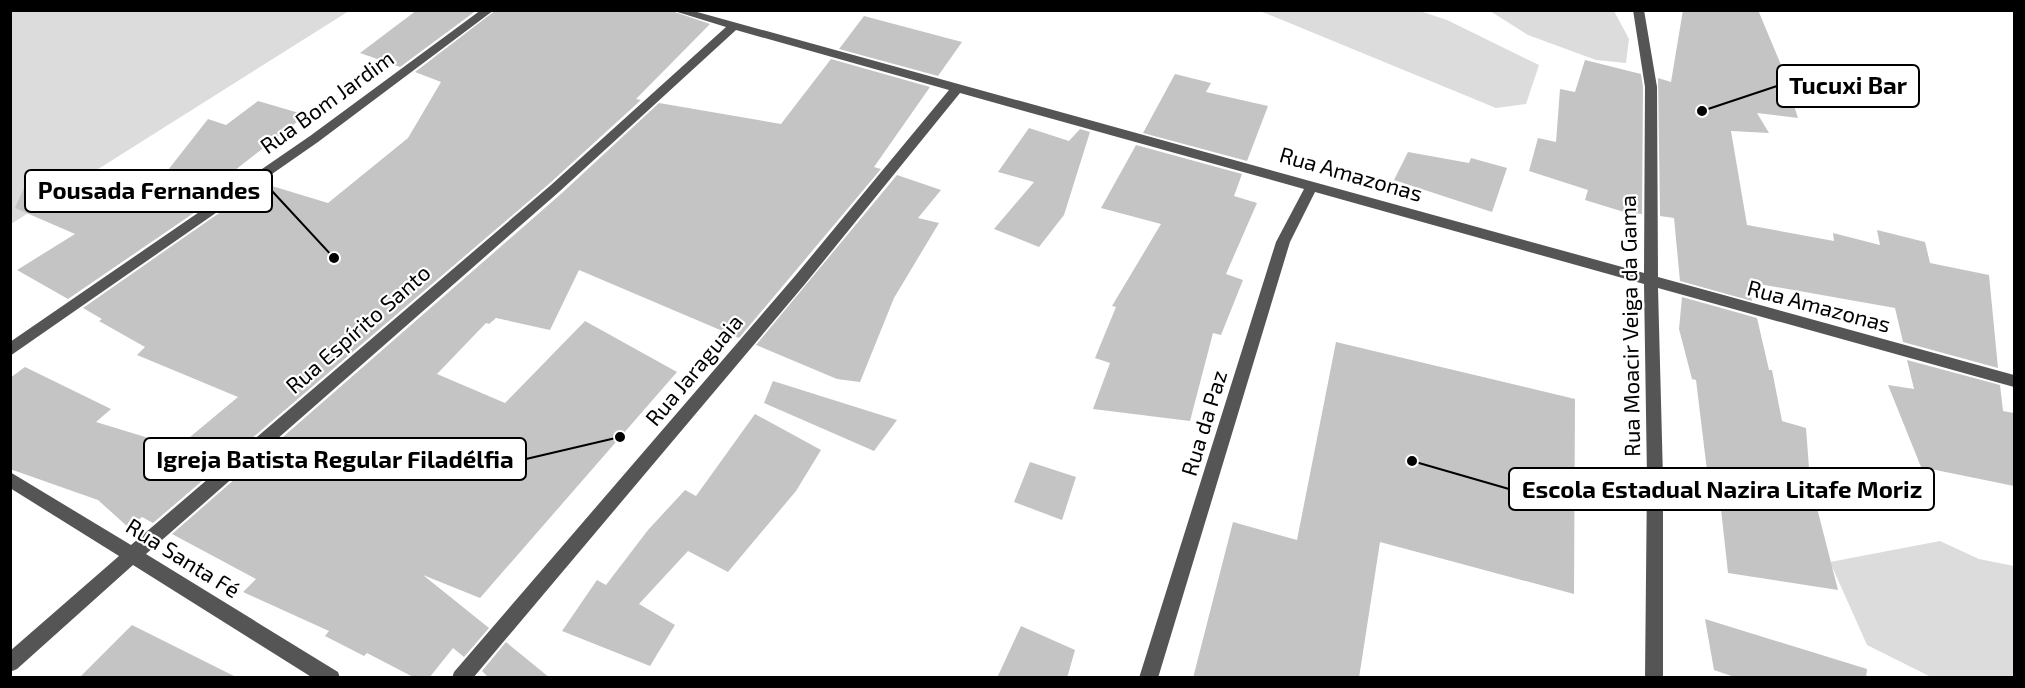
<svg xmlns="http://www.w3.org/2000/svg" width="2025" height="688" font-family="'Exo 2',sans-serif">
	<rect width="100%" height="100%" fill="#fff"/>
	<path fill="#dcdcdc" d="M11,11h338l-338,213z
		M1260,11h160l27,9 92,45 -13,39 -30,4z
		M1490,11h124l15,28 -3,24 -30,-3 -68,-25z
		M1940,541l39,18 35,7v111h-83l-64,-32 -37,-83z"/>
	<path fill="#c4c4c4" d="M417,10h60l-77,57 -40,-14z
		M496,10h173l41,14 -74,75 5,1 -91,83 -397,340 -11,-6 -13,11 -31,-28 -88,-31v-91l15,-11 86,42 -15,13 82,25 60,-50 -101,-42 8,-8 -46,-26 3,-2 -19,-11 179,-125 66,20 80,-65 33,-56 -26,-10z
		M1683,10h75l23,55 17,53 -41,-5 12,20 -38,-2 16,94 87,16 -1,-8 47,12 -3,-15 48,12 5,21 59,12 9,93 -95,-26 -8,-34 -147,-26 4,19 -72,-20 -6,-63 -14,-2 -2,-138 13,4z
		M864,16l98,26 -24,34 -99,-27z
		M831,59l99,28 -56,80 7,2 -142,169 -160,-68 -29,60 -54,-12 -7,6 -3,-1 -49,51 68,29 80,-82 92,51 -197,226 -57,-23 66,53 -25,29 -11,-9 -24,30h-14l-48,-25 -3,3 -39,-20 4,-5 -86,-39 13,-13 -84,-45 390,-341 97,-90 122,21z
		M1585,60l56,14 2,13 -1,127 -18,-2 -39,-12 3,-10 -59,-19 9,-33 18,4 4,-53 15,3z
		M1175,74l36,9 -5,9 62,14 -21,55 -104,-28z
		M258,101l48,14 -76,59 15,4 -177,121 -51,-29 58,-36 -60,-26 13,-29 78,33 55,-33 47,-60 18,6z
		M1029,128l40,13 11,-12 10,3 -26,83 -25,32 -45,-18 40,-47 -36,-10z
		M1136,145l106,29 -8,22 23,7 -31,71 17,6 -22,55 -8,-2 -23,88 -97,-12 17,-46 -15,-5 21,-51 -4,-1 49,-82 -60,-16z
		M1408,152l61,11 2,-5 36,10 -15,44 -98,-32z
		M897,175l44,15 -23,28 21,5 -45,75 -34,84 -23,-3 -81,-34z
		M1682,297l75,21 12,52h3l10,51 24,7 3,40 8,40 21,82 -110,-17 -10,-91 -10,-3 -12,-99 -4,-1 -13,-50z
		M1336,342l239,57 -1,195 -194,-52 -21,136h-166l40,-156 64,18z
		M1907,360l93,25 3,26 11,2v73l-93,-19 -33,-82 26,4z
		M773,381l124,39 -23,31 -110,-48z
		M755,414l66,36 -25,41 -68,81 -40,-21 -49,53 36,21 -25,41 -88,-35 35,-51 9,5 42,-55 37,-40 11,6z
		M1030,462l46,15 -14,43 -48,-18z
		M1705,619l162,50 -1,9h-129l-23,-8z
		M132,625l106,53h-159z
		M1021,626l54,24 -8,28h-70z
		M506,642l44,36h-61l-7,-7z"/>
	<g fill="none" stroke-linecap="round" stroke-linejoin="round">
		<path fill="#555" fill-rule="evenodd" d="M481,10h13l-176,132 -308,214v-14l300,-206z
			M671,10h19l954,263 1,-186 -12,-77h11l13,77 1,190 356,98v12l-356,-99 5,190v200h-18l2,-200 -3,-194 -329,-92 -25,50 -132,436h-19l137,-436 28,-53 -344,-96 -155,191 -332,394h-21l2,-6 341,-396 154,-186 -213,-60 -176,161 -414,363 192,118 2,6h-27l-180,-113 -116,104 -7,3v-21l109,-95 -109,-68v-16l121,73 420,-360 175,-158z"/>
	</g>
	<g text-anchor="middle" stroke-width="4.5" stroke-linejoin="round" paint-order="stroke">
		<g font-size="22" fill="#000" stroke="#fff">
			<text transform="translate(327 102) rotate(-36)" y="8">Rua Bom Jardim</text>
			<text transform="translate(1351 174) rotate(16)" y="8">Rua Amazonas</text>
			<text transform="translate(1819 306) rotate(15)" y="8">Rua Amazonas</text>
			<text transform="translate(1630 326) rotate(-91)" y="8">Rua Moacir Veiga da Gama</text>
			<text transform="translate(358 329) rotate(-41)" y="8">Rua Espírito Santo</text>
			<text transform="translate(694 370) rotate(-50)" y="8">Rua Jaraguaia</text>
			<text transform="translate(1204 423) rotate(-73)" y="8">Rua da Paz</text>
			<text transform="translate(183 558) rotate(32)" y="8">Rua Santa Fé</text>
		</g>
	</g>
	<path fill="none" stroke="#000" stroke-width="2" d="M1702 111L1777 86M334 258L272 191M620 437L526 459M1412 461L1509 489"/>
	<g fill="#000" stroke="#fff" stroke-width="2">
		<circle cx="1702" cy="111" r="6"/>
		<circle cx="334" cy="258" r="6"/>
		<circle cx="620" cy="437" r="6"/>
		<circle cx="1412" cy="461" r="6"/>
	</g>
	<g fill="#fff" stroke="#000" stroke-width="2">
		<rect x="1777" y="65" width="142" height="42" rx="6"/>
		<rect x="25" y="170" width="247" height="42" rx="6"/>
		<rect x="144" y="438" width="382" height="42" rx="6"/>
		<rect x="1509" y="468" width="425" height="42" rx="6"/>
	</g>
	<g font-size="24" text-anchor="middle" font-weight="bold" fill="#000">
		<text x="1848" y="94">Tucuxi Bar</text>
		<text x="149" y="199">Pousada Fernandes</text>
		<text x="335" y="468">Igreja Batista Regular Filadélfia</text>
		<text x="1722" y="498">Escola Estadual Nazira Litafe Moriz</text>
	</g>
	<rect width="2025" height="688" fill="none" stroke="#000000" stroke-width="24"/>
</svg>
